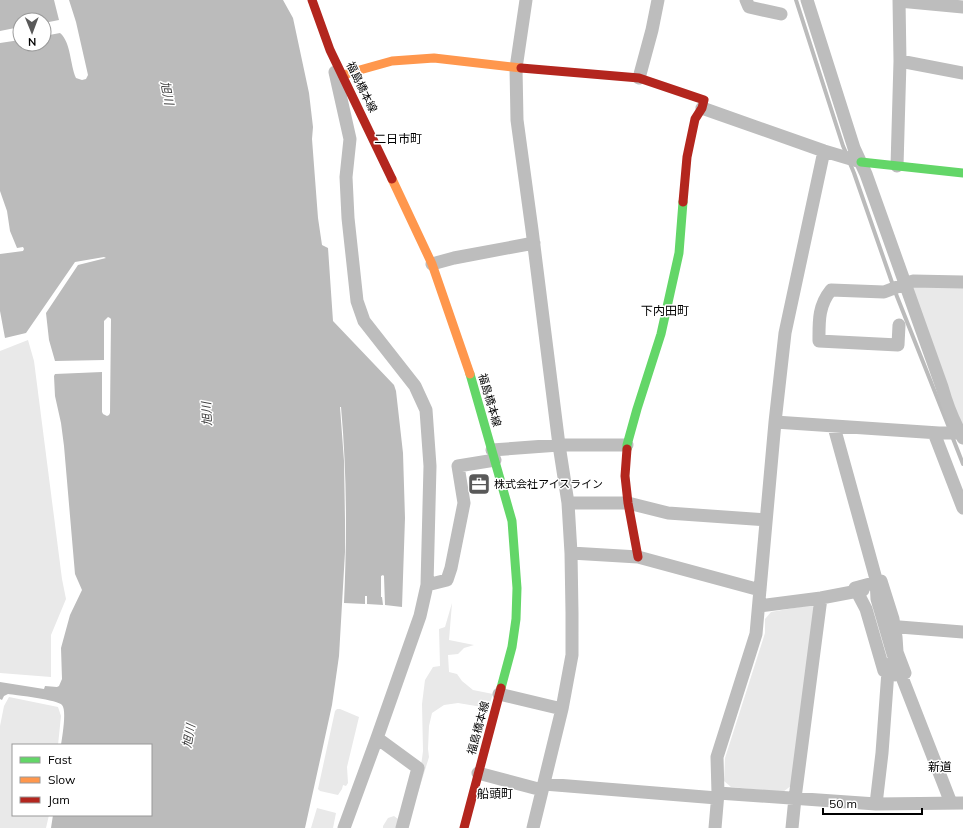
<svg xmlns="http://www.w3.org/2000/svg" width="963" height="828" font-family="Mulish,'Noto Sans JP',sans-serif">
	<rect width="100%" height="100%" fill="#fff"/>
	<path fill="#e9e9e9" d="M915,286l48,1v138l-5,-5 -47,-131z
		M28,340l6,21 28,218 4,20 -15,36v42l-51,-4v-322z
		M452,603l-3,37 25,5 -10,3 -6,6 -10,1 1,17 8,2 5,7 11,9 20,4 -5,14 -30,-5 -14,2 -12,8 -3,13 -1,23 1,8 -12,39 6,-45 -1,-47 3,-24 8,-13 7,-1 -1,-37 6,-2z
		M811,605l4,3 -23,177 -9,7 -52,-5 -7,-6 1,-23 40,-125v-14l6,-7z
		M9,697l49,10 3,9 -3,29h-45v70h36l-3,13h-46v-102l4,-20z
		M337,709h3l19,8 -12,50 1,16 -2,3 -3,-1 -1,4 -4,6 -18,-4 -2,-2 17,-78z
		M317,808l19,5 -3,15h-22z
		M394,816l4,3 -2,9h-13v-2l5,-8z"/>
	<path fill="#bbb" d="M0,0h54l5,20 -15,3v-3h-24v7l-20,4z
		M69,0h214l10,18 16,75 4,34 -1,12 6,79 4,27 6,3 5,73 61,64 2,6 7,62 2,65 -3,89 -17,-2 -1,-29 -1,-1 -2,1v21h1l1,8 -16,-1v-8h-2v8l-21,-1c3,-65 3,-130 -3,-196h-1l4,54 1,59v32l-6,104 -7,49 -10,46 -17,77h-254l2,-13h98v-70h-90c1,-7 6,-35 1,-40 -3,-5 -46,-10 -54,-11l-4,2 -2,4 -2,-1v-17l44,7 1,-3 12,1 2,-1 3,-7 -1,-31 9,-33 12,-25 -7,-16 -11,-128 -3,-23 -6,-27 -1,-20 1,-2 47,-2v40l1,2 4,2 2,-1 1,-2 1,-94 -1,-1 -2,-1 -4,4v39l-49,1 -6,-21 -3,-27 32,-48 28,-7 -2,-1 -29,5 -49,71 -21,5 -5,-27v-57l23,-3 1,-2 -1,-2 -6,1 -7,-17 -3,-20 -7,-20v-148l20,-3v4h24v-8l16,-3c11,9 10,32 16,45l6,2 4,-1 2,-4 -12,-53z"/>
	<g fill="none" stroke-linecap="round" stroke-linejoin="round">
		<path stroke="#bbb" stroke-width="4" d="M796,0l47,146 4,9
			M849,161l5,12 42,121 54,136
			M952,436l11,28"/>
		<path stroke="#bdbdbd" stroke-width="13" d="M526,0l-10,68 1,52 15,110 27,215 9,58 3,50 1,60v42l-10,54 -29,119
			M746,0l3,7 32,7
			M807,0l47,148 12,26 76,213c5,18 11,34 21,51
			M899,1l64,6
			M900,61l63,12
			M335,72l15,67 -4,38 2,41 9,83 7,20 51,65 11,24 4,56 -3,119 -7,31 -43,122 -33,90
			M639,78l13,-48 6,-30
			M702,108l122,43 37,11
			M897,166l3,-105 -1,-61
			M432,264l22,-6 80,-15
			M899,325l-1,20 -79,-4c0,-19 -1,-35 12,-51l53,2 29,-11 50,1
			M775,422l164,11h24
			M834,427l42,152 1,20 16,55 58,149
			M934,433l29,75
			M492,450l67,-5h68
			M568,503h60l40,10 98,7
			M571,553l67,4 122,33
			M881,581l12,38 3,18 1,15 8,21 -10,2 -11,-4 -18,-62 -11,-21z
			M427,585l20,-5 4,-12 13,-65 -6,-37 37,-6
			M759,606l62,-8 42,-8
			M887,626l76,6
			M499,694l63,15
			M377,738l41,30 -16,60
			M478,773l64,17
			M544,784l173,14
			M718,793l158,11 87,-1
			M876,804l6,-51 6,-82 2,-7
			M715,828l3,-35 -1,-36 39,-123 19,-212 10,-89 39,-182
			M792,828l3,-30 26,-200"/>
		<path stroke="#63d668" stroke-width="9" d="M861,162l102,11
			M470,374l42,147 5,67 -1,31 -4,28 -11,41
			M627,449v-4l10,-36 24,-75 18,-81 4,-51"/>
		<path stroke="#ff974d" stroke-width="9" d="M343,76l6,-3 43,-12 42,-3 87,10
			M392,179l40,85 38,110"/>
		<path stroke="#b3261e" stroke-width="9" d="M312,0l18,50 62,129
			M521,68l118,10 65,22 -2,8 -7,11 -8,38 -4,45
			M627,449l-2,27 3,27 10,54
			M464,828l37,-140"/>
	</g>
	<defs>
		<g id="office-square" transform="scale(1.15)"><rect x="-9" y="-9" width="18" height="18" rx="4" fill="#595959" stroke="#fff"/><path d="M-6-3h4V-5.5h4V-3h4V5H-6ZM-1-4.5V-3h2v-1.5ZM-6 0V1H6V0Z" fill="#fff"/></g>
	</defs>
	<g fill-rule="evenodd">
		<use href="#office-square" x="479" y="484"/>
	</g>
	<g text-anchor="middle" stroke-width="3" stroke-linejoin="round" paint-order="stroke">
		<g font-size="11" fill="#000" stroke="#fff">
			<text transform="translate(362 87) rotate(64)" y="4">福島橋本線</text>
			<text transform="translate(490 400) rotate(74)" y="4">福島橋本線</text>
			<text transform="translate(478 728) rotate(-75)" y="4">福島橋本線</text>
		</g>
		<g font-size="11" fill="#000" stroke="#fff" text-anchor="start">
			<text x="494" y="488">株式会社アイスライン</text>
		</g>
		<g font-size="12" font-style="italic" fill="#3f3f3f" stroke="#fff">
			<text transform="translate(167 93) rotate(79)" y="4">旭川</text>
			<text transform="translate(207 414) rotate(-93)" y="4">旭川</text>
			<text transform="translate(189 736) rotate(-80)" y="4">旭川</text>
		</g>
		<g font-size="12" fill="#000" stroke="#fff">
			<text x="398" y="143">二日市町</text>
			<text x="665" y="315">下内田町</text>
			<text x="940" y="771">新道</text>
			<text x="495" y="798">船頭町</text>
		</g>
	</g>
	<rect x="12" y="744" width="140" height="72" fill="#ffffff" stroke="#999999"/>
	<rect x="20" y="757" width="20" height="6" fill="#63d668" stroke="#999999"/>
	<text x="48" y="764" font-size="12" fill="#000000">Fast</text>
	<rect x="20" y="777" width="20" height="6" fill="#ff974d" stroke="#999999"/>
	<text x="48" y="784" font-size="12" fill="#000000">Slow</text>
	<rect x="20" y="797" width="20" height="6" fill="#b3261e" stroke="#999999"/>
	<text x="48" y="804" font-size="12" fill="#000000">Jam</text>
	<g transform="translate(32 32) rotate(179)"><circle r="19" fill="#ffffff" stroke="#999999"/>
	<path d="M0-3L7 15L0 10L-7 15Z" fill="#595959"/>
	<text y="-6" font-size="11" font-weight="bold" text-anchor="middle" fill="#000000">N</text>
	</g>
	<path d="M823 808v6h99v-6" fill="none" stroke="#000000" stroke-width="2"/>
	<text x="829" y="808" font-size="12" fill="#000000" stroke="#ffffff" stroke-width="3" paint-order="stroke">50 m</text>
</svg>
